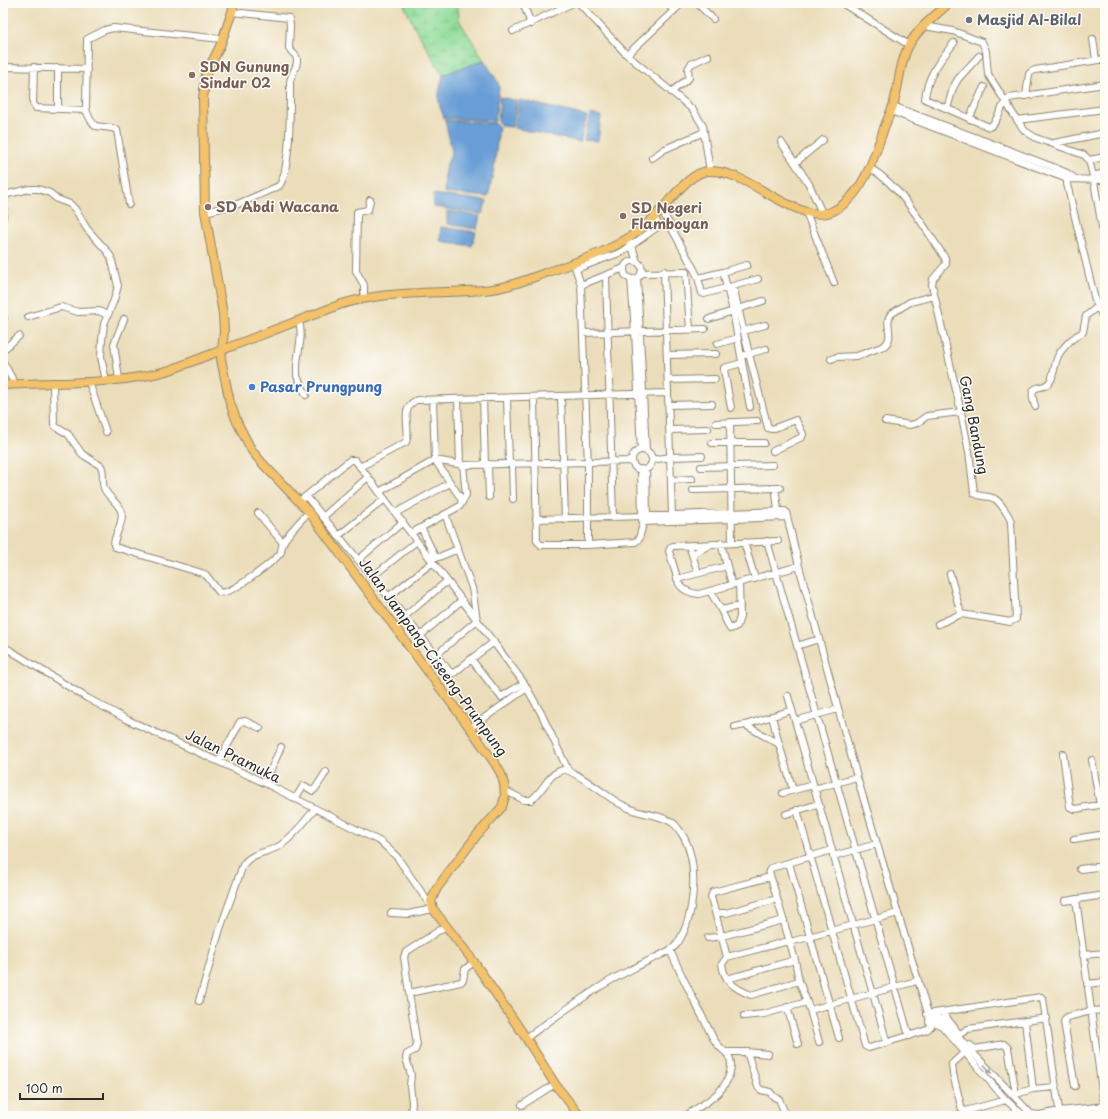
<svg xmlns="http://www.w3.org/2000/svg" width="1108" height="1119" font-family="'Playpen Sans',sans-serif">
	<defs>
		<pattern id="wetland-marsh" width="20" height="14" patternUnits="userSpaceOnUse"><rect width="20" height="14" fill="#8fdb99"/><path d="M1 5h8M5 5V1M11 12h8M15 12V8" fill="none" stroke="#7cbc84"/></pattern>
	</defs>
	<rect width="100%" height="100%" fill="#fdfcf7"/>
	<filter id="ink" filterUnits="userSpaceOnUse"><feTurbulence type="fractalNoise" baseFrequency=".025" numOctaves="2"/><feDisplacementMap in="SourceGraphic" scale="8" xChannelSelector="R" yChannelSelector="G"/><feConvolveMatrix kernelMatrix="1 2 1 2 8 2 1 2 1" color-interpolation-filters="sRGB"/></filter>
	<filter id="wash" filterUnits="userSpaceOnUse"><feTurbulence type="fractalNoise" baseFrequency=".012" numOctaves="4" result="noise"/><feDisplacementMap in="SourceGraphic" scale="16" xChannelSelector="R" yChannelSelector="G"/><feGaussianBlur stdDeviation="0.9" result="paint"/><feColorMatrix in="noise" values="0 0 0 0 0 0 0 0 0 0 0 0 0 0 0 0 0 1.4 0 .05"/><feComposite in="paint" operator="in"/></filter>
	<g filter="url(#wash)">
		<rect width="100%" height="100%" fill="#ebddb9"/>
		<path fill="url(#wetland-marsh)" stroke="#5d8362" d="M403,3h55l1,17 25,40 -41,15 -28,-47z"/>
		<path fill="#689dd5" stroke="#4a6480" d="M484,60l14,22 1,6 -4,33 -51,-3c-8,-20 -6,-22 -1,-43z
			M500,97l18,4 -6,26 -11,-1 -3,-5z
			M520,100l67,16 -7,26 -66,-14z
			M590,114l11,2 -3,25 -14,-1z
			M445,120l50,3 4,4 -5,42 -6,28 -44,-4 1,-24 7,-18z
			M433,194l54,7 -5,13 -48,-7z
			M447,211l33,5 -3,13 -30,-5z
			M441,227l35,5 -4,14 -32,-5z"/>
	</g>
	<g filter="url(#ink)">
		<g fill="none" stroke-linecap="round" stroke-linejoin="round">
			<g stroke="#8b8472" stroke-width="8">
				<path id="minor" d="M523,3l8,21
					M579,3l48,52 57,47 9,8 10,16 7,45
					M667,3l7,8
					M697,3l16,16
					M842,3l67,42
					M924,26l29,5 29,11 4,9 2,23 29,46 8,11 11,7 48,17 5,5 4,16 12,68
					M513,31l60,-28
					M1093,39l3,21
					M954,43c-14,17 -27,33 -29,56l64,28c9,-3 11,-22 20,-29l96,-14
					M627,55l55,-52
					M3,67l84,2
					M34,67l-1,36 3,5 50,2
					M671,92l18,-14 -1,-9 3,-5 17,-8
					M1026,96l3,-22 2,-2 4,-2 70,-11
					M893,106l160,61 14,6 7,5
					M58,109v-41
					M947,109l6,-21 5,-9 21,-23
					M891,111l176,68 38,1
					M969,119l15,-32
					M1017,120l88,-11
					M781,142l28,42 13,29
					M1054,143l51,-10
					M652,158l13,-9 39,-17
					M1089,160l16,-3
					M795,163l28,-23
					M870,168c31,18 55,60 75,90l1,6 -13,15 -1,6 29,127 8,40 5,41c6,5 15,2 21,6 5,3 15,18 16,23l5,97 -6,3 -5,-1 -44,-7 -23,10
					M1093,176l12,-3
					M1067,179v5l28,116 10,22
					M3,195l27,-6h8l12,4 7,6 13,5 5,5 12,20 20,22 4,6 7,29 -4,14 -10,24 -2,16 -1,17 5,24
					M129,204l-12,-74 -5,-2 -17,-2 -5,-7 -4,-9 1,-71 18,-9 8,-2 109,11
					M661,209l34,62 3,7 25,-6 10,39 17,96
					M205,212l33,-8 41,-18c12,-15 11,-82 11,-103 0,-8 8,-16 7,-23 0,-6 -6,-7 -8,-12l1,-23 -1,-7 -57,-6
					M806,212l28,71
					M3,218l2,-24
					M627,239l5,7 5,16
					M624 270a9 9 0 1 1 18 0a9 9 0 1 1-18 0Z
					M575,267l6,18
					M576,269l46,-17 34,-24 1,-6 -3,-5
					M664,271l8,244
					M723,272l24,-7
					M641,273l45,-1 4,58
					M606,275l7,243
					M637,278l9,172
					M698,278l4,15 2,1 54,-15
					M631,279l4,53 6,118
					M733,286l16,68 19,74 4,1 24,-9 7,14 -1,3 -29,14
					M364,298v-13l-8,-14 1,-59 11,-2 2,-10
					M738,309l25,-8
					M28,317l33,-10 17,5 21,-1 8,4
					M3,318h1
					M709,319l24,-8
					M299,321c5,19 -3,32 -2,50v5l9,19
					M743,331l22,-6
					M583,333l122,-4
					M717,344l21,-6
					M3,350l16,-14
					M667,355l49,-1
					M745,355l21,-6
					M831,359l6,-2 20,-1 27,-10c12,-9 -1,-23 7,-32l19,-12 24,-6
					M3,362l12,22
					M119,379l-5,-35 10,-25
					M668,380l47,-1
					M89,382l17,50
					M53,384l1,40 2,3 12,7 14,20 19,12c4,7 0,15 3,22 3,9 14,14 17,23 4,11 -7,23 -7,34l1,2 87,26 4,2 13,17c10,5 52,-29 61,-38 2,-3 1,-7 3,-11 4,-8 19,-24 26,-31
					M561,396l4,123
					M534,397l3,144 4,4h47l47,-3 4,-3 4,-15
					M483,398l2,67
					M507,398l2,66
					M458,399l2,65
					M669,405l43,-1
					M1035,406c-9,-28 9,-12 16,-26 3,-8 4,-17 7,-24 3,-6 11,-15 17,-19 2,-2 5,-3 8,-5l3,-16 11,-9
					M731,408l-7,-38v-2l18,-5
					M885,421l26,4 6,-2 10,-7 34,-4
					M730,422l2,120
					M716,423l41,-2
					M669,430l39,-1
					M712,443h52
					M632 460a10 10 0 1 1 20 0a10 10 0 1 1-20 0Z
					M652,460l18,-3 32,-1
					M488,464l1,33
					M512,464l1,35
					M360,467l46,-25c6,-11 -8,-35 11,-42l251,-7
					M701,467l72,-2
					M641,469l1,51
					M646,469l1,47 138,-5 1,1 13,54 58,211 73,243 1,6 -4,4 -58,18 -4,-2 -68,-236
					M671,480l21,-1
					M693,490l87,-2
					M379,492l56,-32 28,5 169,-4
					M776,493l2,18
					M306,496l44,-36h5l122,160 47,63 -23,14 -30,-38
					M302,499l4,-3 144,176 4,1 17,-14 23,-17
					M462,502l4,-7 -3,-30
					M399,511l51,-28
					M258,513l25,30
					M323,517l45,-40
					M536,519l111,-3v4
					M643,522l144,-5
					M422,529l13,28h4l19,-8
					M415,531l45,-25 2,-4 -2,-5 -25,-37 -2,-60
					M338,536l47,-37
					M767,541l142,495
					M778,541l-105,5 -2,1 -2,4 10,33c4,6 13,10 20,10l100,-28
					M744,542l11,37
					M721,543l11,42
					M588,545v-79l-7,-181 43,-17
					M689,545l9,28
					M692,554l18,-9
					M358,560l45,-38
					M950,574l11,40
					M372,577l45,-36
					M677,579l50,-13
					M710,591l11,19 8,17 1,2 7,-3 3,-9 -1,-34
					M388,597l45,-35
					M721,610l19,-4
					M404,617l43,-36
					M420,636l42,-36
					M3,646l84,52 41,22 137,63 116,59 16,15 36,52 -25,5 -17,-1
					M797,646l22,-7
					M436,655l41,-35 -5,-32 -27,-74
					M524,683l17,30 27,57
					M788,696l99,347
					M772,716l7,28 14,46
					M795,721l43,-12
					M745,725l34,19
					M735,727l10,-2 47,-15
					M470,728l57,-40
					M1063,754l7,53 5,2 30,-5
					M1092,760l8,45
					M219,761l21,-39 5,-1 15,7
					M265,783l16,-36
					M814,789l43,-12
					M504,790l20,10h7c12,-8 17,-27 32,-30 9,-2 42,25 51,30 7,5 14,8 22,11 13,4 25,4 37,12 4,3 6,7 9,11 18,29 13,83 -5,110 -6,8 -20,12 -29,17 -15,8 -31,15 -45,24 -26,16 -52,35 -77,53
					M783,793l30,-8
					M295,799l8,-13h2l8,5 2,-2 11,-17
					M786,814l32,-10
					M1074,839l31,-5
					M833,856l44,-12
					M789,863l50,175
					M1080,869l25,-3
					M770,877l-57,15 -2,5 16,60 -5,7c2,18 14,25 29,31l48,-14
					M1076,899l27,199
					M1065,901l40,-6
					M716,913h10l51,-14
					M446,926l-40,26 -2,5 5,36 52,-11 2,-2 2,-11 9,-7
					M708,938l14,-2 62,-16
					M790,942l108,-29
					M670,950c10,23 21,44 32,66 5,8 8,18 13,25 5,9 17,12 16,25 -2,26 -26,37 -46,50
					M1083,955l22,-2
					M727,957l62,-16
					M727,979l68,-19
					M1087,984l18,-2
					M409,993l8,52 -2,5 -8,4 -1,4 5,17 -1,10 2,18 -1,13
					M199,1001l21,-72 23,-64c8,-13 26,-12 38,-20 14,-10 23,-23 34,-36
					M787,1007l11,37
					M810,1010l107,-29
					M942,1012l15,19
					M927,1014l114,-17 2,2 17,117
					M744,1016l20,-2 43,-12
					M929,1018l7,-1 6,3 89,94 8,1 21,-4 45,-5
					M929,1022h5l8,4 64,74 18,16
					M1025,1022l8,67
					M960,1034l8,-5 79,-11
					M819,1042l-9,-32 -11,-29 -4,-21 -26,-89 2,-3 61,-18
					M970,1045l5,4 29,-5 4,4 8,46 17,-5 22,-2
					M966,1051l-14,13 1,10 9,36 3,1 41,-11
					M727,1052h20l21,2
					M747,1052l11,35 3,3 9,2 4,5 5,2 7,17
					M1075,1086l-11,-64 1,-3 2,-2 24,-6 14,-1
					M522,1105l33,-21
					M569,1116l8,-5
					M1061,1116l33,-4"/>
			</g>
			<g stroke="#8b8472" stroke-width="10">
				<path id="major" d="M234,3l-2,9 -12,34 -14,28 -3,25 2,113 18,102 1,18 -3,27 9,44 7,19 15,29 11,13 46,48 161,216 26,37 5,9 3,10 1,12 -3,11 -25,28 -40,53 -6,13 2,8 41,53 52,76 29,46 25,32
					M3,385c56,-4 113,1 167,-15l169,-65c46,-15 96,-11 145,-15 23,-2 44,-11 67,-19 34,-12 67,-22 95,-46 15,-13 27,-31 42,-44 6,-5 13,-10 21,-10 39,-2 89,56 124,40 30,-15 41,-53 51,-83 3,-7 6,-15 9,-22 6,-19 6,-41 15,-59 9,-18 27,-31 41,-44"/>
			</g>
			<use href="#minor" stroke="#fff" stroke-width="6"/>
			<use href="#major" stroke="#f3c26a" stroke-width="8"/>
		</g>
		<defs><path id="oneway-solid" d="M-6-.8H1V-3.2L6.5 0L1 3.2V.8H-6Z"/></defs>
		<use fill="#a0a0a0" href="#oneway-solid" transform="translate(988 1069) rotate(48)"/>
	</g>
	<circle fill="#6b7280" stroke="#fdfcf7" stroke-width="1.5" cx="969" cy="20" r="4"/>
	<g fill="#8d6e63" stroke="#fdfcf7" stroke-width="1.5">
		<circle cx="192" cy="75" r="4"/>
		<circle cx="208" cy="207" r="4"/>
		<circle cx="623" cy="216" r="4"/>
	</g>
	<circle fill="#3f7fe0" stroke="#fdfcf7" stroke-width="1.5" cx="252" cy="387" r="4"/>
	<g text-anchor="middle" stroke-width="3" stroke-linejoin="round" paint-order="stroke">
		<g font-size="14" font-weight="bold" fill="#5b616d" stroke="#fdfcf7" text-anchor="start">
			<text x="977" y="25">Masjid Al-Bilal</text>
		</g>
		<g font-size="14" font-weight="bold" fill="#785e54" stroke="#fdfcf7" text-anchor="start">
			<text x="200" y="72">SDN Gunung<tspan x="200" dy="16">Sindur 02</tspan></text>
			<text x="216" y="212">SD Abdi Wacana</text>
			<text x="631" y="213">SD Negeri<tspan x="631" dy="16">Flamboyan</tspan></text>
		</g>
		<g font-size="14" font-weight="bold" fill="#366cbe" stroke="#fdfcf7" text-anchor="start">
			<text x="260" y="392">Pasar Prungpung</text>
		</g>
		<g font-size="14" fill="#2b2b2b" stroke="#fdfcf7">
			<text transform="translate(974 425) rotate(79)" y="5">Gang Bandung</text>
			<text transform="translate(433 657) rotate(54)" y="5">Jalan Jampang–Ciseeng–Prumpung</text>
			<text transform="translate(233 756) rotate(26)" y="5">Jalan Pramuka</text>
		</g>
	</g>
	<rect width="1108" height="1119" fill="none" stroke="#fdfcf7" stroke-width="16"/>
	<path d="M20 1093v6h83v-6" fill="none" stroke="#2b2b2b" stroke-width="2"/>
	<text x="26" y="1093" font-size="12" fill="#2b2b2b" stroke="#fdfcf7" stroke-width="3" paint-order="stroke">100 m</text>
</svg>
